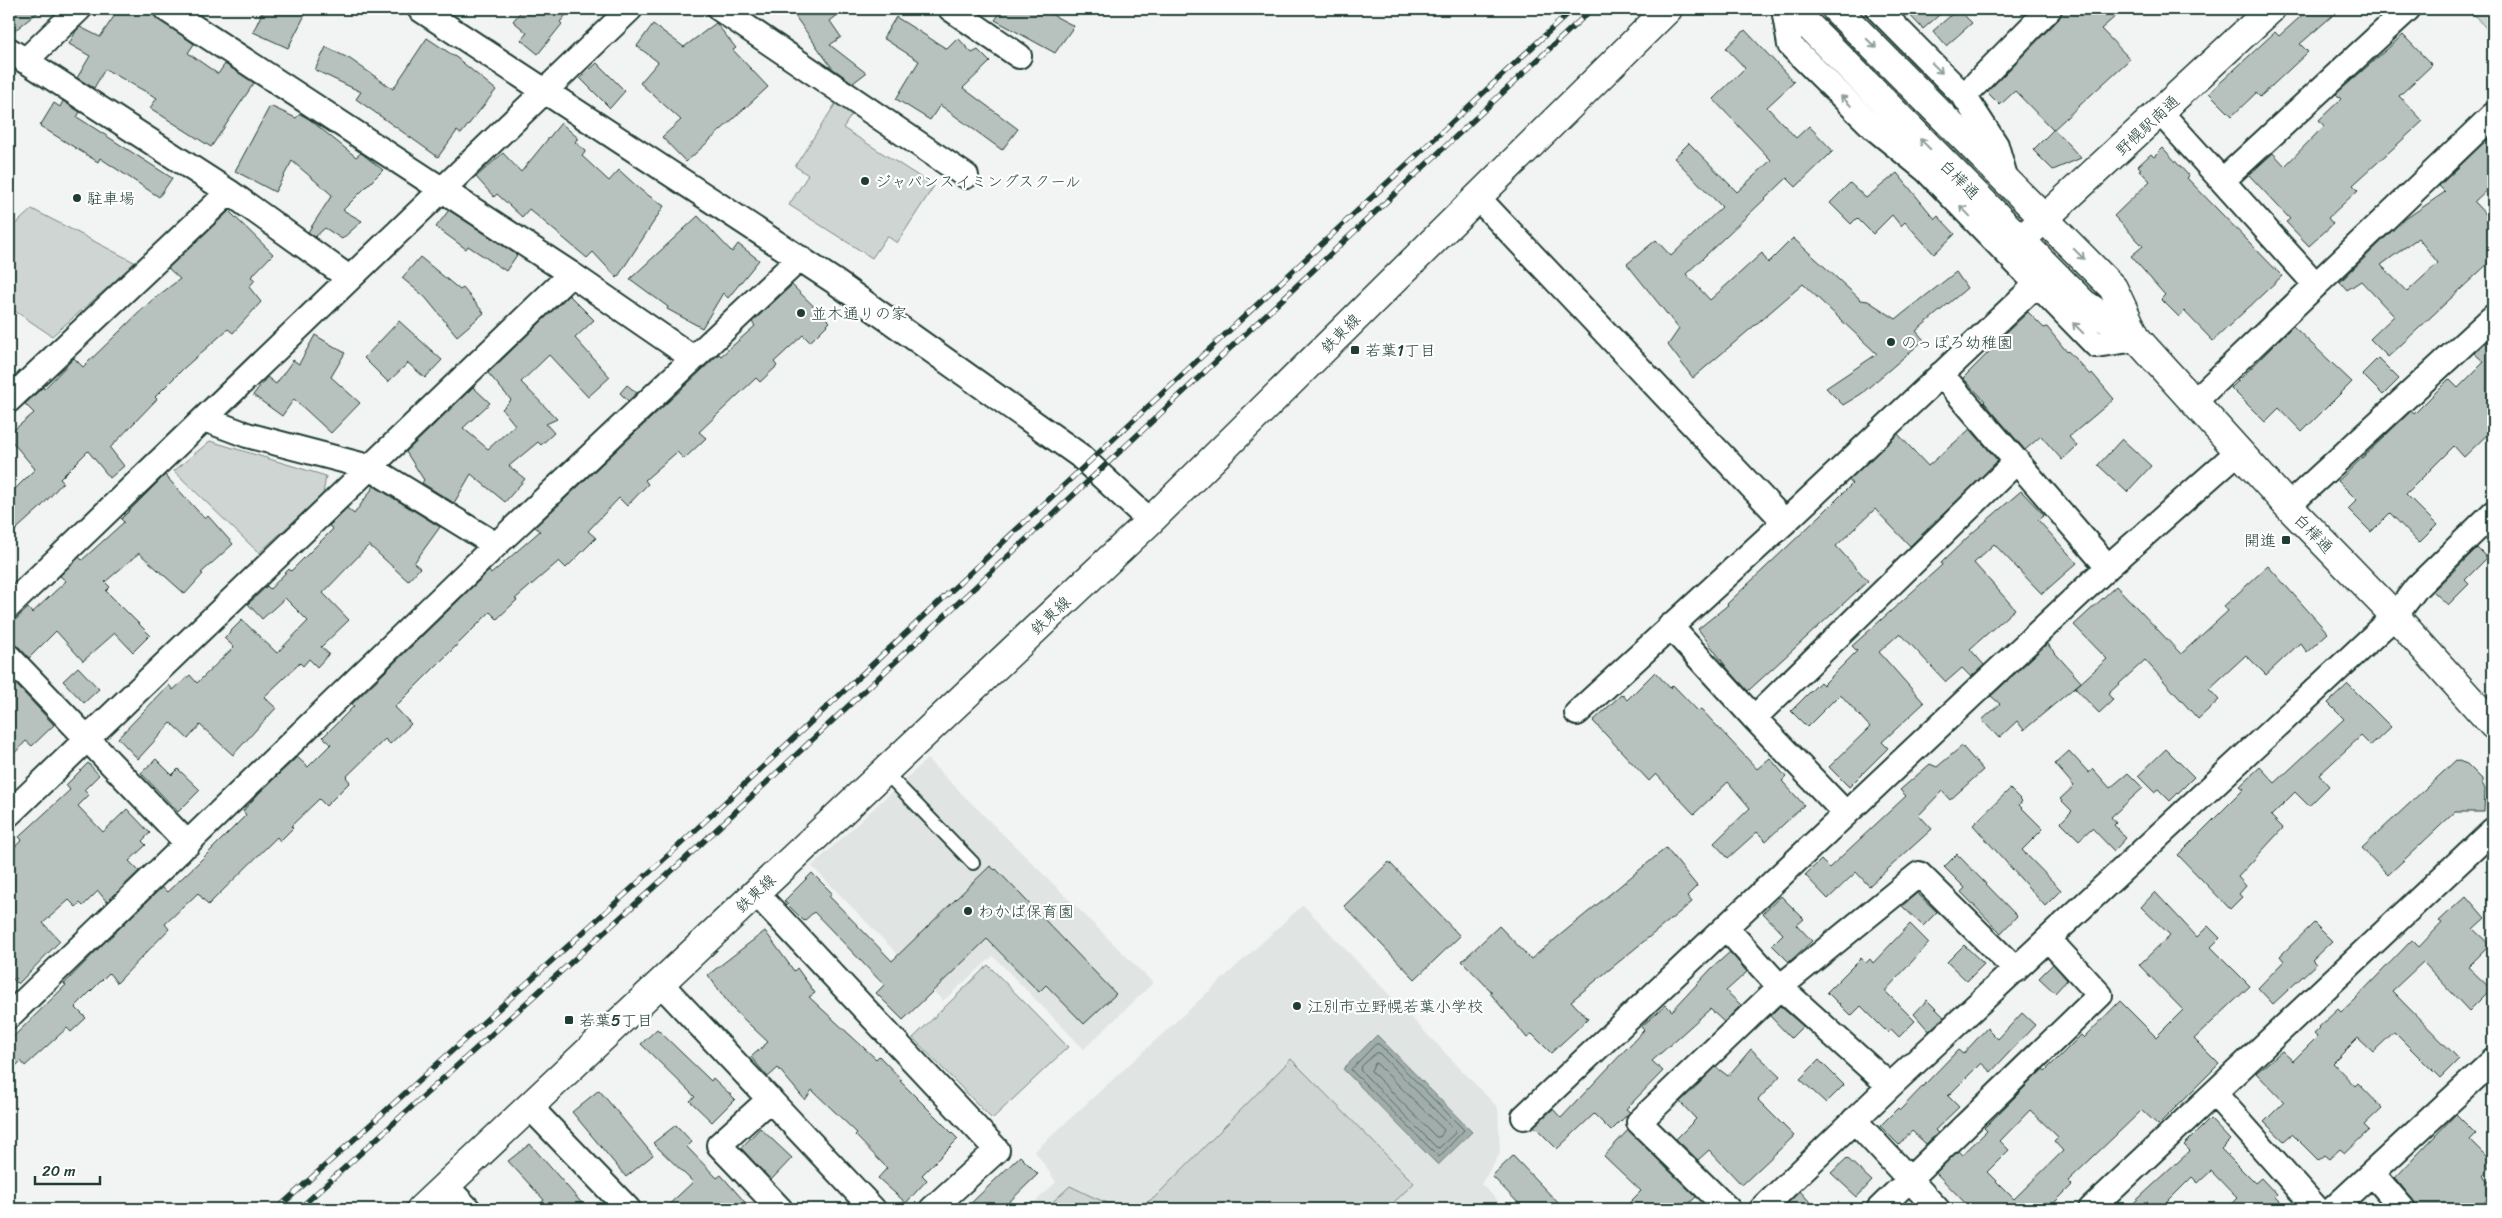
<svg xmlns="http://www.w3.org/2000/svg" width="2502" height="1218" font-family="Sriracha,'Klee One',sans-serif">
	<rect width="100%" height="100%" fill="#f2f3f3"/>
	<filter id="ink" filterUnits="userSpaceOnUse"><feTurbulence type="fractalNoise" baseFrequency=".02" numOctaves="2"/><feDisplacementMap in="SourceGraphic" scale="10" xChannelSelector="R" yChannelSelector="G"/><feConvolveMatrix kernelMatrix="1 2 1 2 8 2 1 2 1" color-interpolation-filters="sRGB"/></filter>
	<g filter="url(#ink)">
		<path fill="#e0e4e3" d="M927,759l226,224 -69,66 -91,-93 -50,45 -131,-135z
			M1303,905l195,203 2,46 -19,30 25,25h-478l28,-27 -21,-31z"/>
		<path fill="#ced5d3" stroke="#768984" d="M2469,9h24v27z
			M836,103l16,11 -9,14 91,58 -37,57 -10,-7 -15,22 -83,-53 19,-30 -13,-9z
			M32,209l104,54 -84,73 -43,-29v-77z
			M210,441l116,35 -3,18 -64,59 -85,-82z
			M988,965l80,82 -76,72 -79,-81z
			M1291,1059l123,124 -27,26h-342l25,-23c28,13 55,31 84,12z"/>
		<path fill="#a1adaa" stroke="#6d807b" d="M1377,1035l95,97 -34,33 -95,-96z"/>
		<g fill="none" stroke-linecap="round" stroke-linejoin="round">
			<path stroke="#536a63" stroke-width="1" d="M1376,1044h3l85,86 -25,27 -88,-87z
				M1376,1053h3l76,77v3l-16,15 -3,-1 -76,-77 1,-3z
				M1376,1063l68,67 -4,7h-4l-65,-66z"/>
		</g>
		<path fill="#b7c1bd" stroke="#1f3d34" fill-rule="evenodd" d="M9,9h33l-33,26z
			M119,9h26l49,35 -6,9 30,21 7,-10 29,19 -43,64 -61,-39 7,-10 -52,-29 -11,19 -17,-10 13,-22 -21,-12 7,-13 4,-4 20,10z
			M264,9h44l-20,39 -35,-16z
			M523,9h48l-11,13 2,2 -24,30 -17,-14 6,-7 -14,-12z
			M790,9h55l-15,12 11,16 -11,8 36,28 -13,10 -21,-15z
			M1003,9h38l33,17 -19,27 -60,-33z
			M1904,9h42l-23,20z
			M1958,9l14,14 -26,23 -13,-15z
			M2062,9h62l-23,20 29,30 -77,71 -38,-39 -15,14 -13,-13 72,-73z
			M2309,9h31l-40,35 8,8 -48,45 -4,-4 -24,23 -23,-23 66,-61 4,4z
			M896,17l51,32 11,-11 14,15 6,-3 12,12 -27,26 55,41 -16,21 -62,-45 -10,15 -34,-21 23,-38 -36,-23z
			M716,23l20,25 -3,2 35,37 -82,75 -24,-25 19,-17 -41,-37 18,-21 -21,-16 16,-22 31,23z
			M1745,30l49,52 -27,25 29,31 13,-12 24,25 -37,36 -9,-9 -101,96 24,26 52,-47 6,10 25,-25 68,62 7,1 28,18 60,-47 11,16 -51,43 8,9 -63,54 -18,11 -17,-17 51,-34 -74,-70 -110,94 -25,-33 11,-16 -52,-65 29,-24 15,16 51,-49 -48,-49 15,-15 48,49 34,-32 -58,-61 32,-31 -19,-20z
			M2403,35l29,30 -33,31 24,25 -70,64 5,5 -30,28 5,6 -24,22 -23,-24 4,-3 -41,-44 24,-22 12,13 39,-40 -5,-6 22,-21 -5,-5z
			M427,38l30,20 39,32 -35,44 -4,-3 -19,26 -82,-58 5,-7 -46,-22 11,-23 24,12 43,30z
			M597,63l28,28 -15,17 -30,-30z
			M63,101l17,11 -3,5 95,61 -13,19 -59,-39 -2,4 -58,-36 14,-23 6,4z
			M270,106l26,12 4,-4 9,5 47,38 5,-4 22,17 -40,40 19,11 -20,18 -17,-11 -10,9 -7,-5 24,-37 -40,-34 -17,31 -40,-21z
			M561,123l17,15 -3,4 11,9 -4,5 27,25 10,-11 23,21 22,15 -47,72 -24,-26 -6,6 -58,-49 -7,8 -25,-23 -3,3 -18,-20 27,-24 18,19z
			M2054,129l27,29 -28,12 -20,-20z
			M2493,134v50l-19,18 19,20v37l-105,98 -18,-18 24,-23 -33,-35 -14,9 -7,-8 61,-60 44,-30 -6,-6zM2418,238l20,25 -31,29 -26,-27z
			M2163,148l26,28 -2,2 95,98 -69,65 -29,-30 -5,6 -18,-18 4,-4 -34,-39 12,-10 -29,-30 36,-35 -11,-11 2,-1 -3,-3 13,-12 3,3z
			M1897,173l38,46 3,-3 17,18 -21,20 -29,-32 -4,4 -9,-11 -19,19 -16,-16 -6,6 -21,-21 20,-20 16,15z
			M449,210l68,45 -11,16 -38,-25 -2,3 -30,-22z
			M229,211l44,43 -22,23 4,3 -6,7 12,15 -28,31 -5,-4 -44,39 -29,29 2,2 -47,49 14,18 -14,12 -22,-27 -28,28 3,3 -22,25 -32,29v-41l26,-26 -26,-31v-4l25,-21 -9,-9 18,-17 1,2 30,-31 9,9 68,-66 29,-22 -12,-11z
			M698,216l34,36 6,-8 21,16 -31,38 -5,-5 -21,35 -35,-19 1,-2 -38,-28z
			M420,257l40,33 3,-2 21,25 -27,23 -32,-39 -23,-19z
			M792,285l38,37 -20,20 -7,-7 -29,27 3,4 -17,16 -4,-4 -57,54 7,6 -22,21 -7,-7 -32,28 3,4 -21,22 -8,-8 -31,33 8,7 -30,30 -7,-7 -44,38 2,1 -20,19 -7,-7 -95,95 16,17 -21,20 -5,-5 -39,38 4,5 -24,24 -7,-7 -28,27 2,2 -13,13 -3,-4 -69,68 -10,-12 -33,31 4,5 -52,54 -8,-10 -34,34 11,11 -15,14 -4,-4 -42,38 -4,-5 -12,12v-32l57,-56 -2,-1 40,-41 54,-52 5,-3 4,4 31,-29 48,-48 -3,-4 17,-19 37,-35 11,10 23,-23 -8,-7 31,-31 -2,-2 137,-133 2,3 49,-43 -5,-4 184,-173 2,2 34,-30 -3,-4z
			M569,295l25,25 -19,18 35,39 -22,20 -39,-42 -28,27 36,37 -11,5 8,9 -13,12 -3,-3 -29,24 16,13 -20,23 -34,-28 -17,29 -32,-20 2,-3 -18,-28 67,-65 17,16 -27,25 25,21 27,-24 -13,-16 9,-9 -23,-27z
			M2028,312l16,16 3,-1 20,25 1,-1 22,24 2,-2 22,26 -45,38 8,9 -15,14 -21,-24 -16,14 -41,-48 1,-1 -22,-23 28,-28 -2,-1z
			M399,321l43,39 -17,18 -17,-15 -20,19 -24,-24z
			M2293,326l59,56 -50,50 -23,-24 -14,14 -34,-34z
			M315,335l30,18 -14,24 29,26 -29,30 -37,-34 -12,17 -29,-21 14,-18 9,7 17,-24 6,4z
			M2493,335v94l-29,28 -10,-11 -48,48 31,31 -18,18 -29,-30 -19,19 -23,-23 9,-9 -19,-19 73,-70 3,3 35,-35 9,9 26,-26 -10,-9z
			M2378,358l21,21 -16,16 -21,-21z
			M627,385l10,8 -9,8 -8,-8z
			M1970,429l28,32 -88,85 -35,-37 -39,37 32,35 -120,110 -20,-22 -30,-40 30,-24 -1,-1 96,-91 29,-29 -3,-4 49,-46 30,32z
			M2122,439l29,27 -24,26 -29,-27z
			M165,475l40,44 3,-3 25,28 -32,29 2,1 -18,20 -46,-41 -34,29 5,5 -4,4 44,44 -17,17 -18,-19 -32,28 -27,-30 -27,27 -10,-11 -10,-3v-18l19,-18 4,5 34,-32 -6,-5 19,-19 3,3 42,-38 -3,-3z
			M374,486l66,41 -26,36 6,5 -12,13 -39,-36 -46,48 26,27 -28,27 8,7 -12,13 -8,-8 -6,7 -3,-3 -36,34 12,11 -43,47 -33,-30 -12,14 -17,-16 -33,36 -20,-21 51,-53 4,5 17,-15 7,8 37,-36 -10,-9 18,-18 35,33 31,-32 -23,-23 -23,21 -14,-15 19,-18 3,3 19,-20 2,2 42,-42 -4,-3 18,-18 7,6z
			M2021,491l23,24 -6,5 39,43 -35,31 -48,-50 -20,19 41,46 -45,40 14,16 -13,12 -9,-9 -16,14 -46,-49 -21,19 45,51 -42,39 6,6 -39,39 -20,-20 41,-40 -30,-33 -33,33 -16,-16 29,-29 3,3 34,-34 -5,-5 90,-81 -1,-2 30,-29z
			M2477,548l10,10 -22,22 4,4 -21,21 -15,-14z
			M2268,566l60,67 -21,19 -7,-9 -34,32 -20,-20 -37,34 10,11 -21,19 -53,-59 -37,34 5,6 -14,13 -24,-25 32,-29 -33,-34 42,-39 65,68 47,-43 -4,-5z
			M2047,644l34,38 -57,48 -7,-9 -18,17 -17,-18 18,-16 -9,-8z
			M78,667l21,22 -15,14 -21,-22z
			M1655,672l15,16 3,-3 25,26 3,-2 56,60 13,-11 16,19 -4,4 22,24 -38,36 -9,-9 -29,26 -14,-15 36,-35 -22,-26 -34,32 -38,-40 -7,7 -56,-60 29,-27 5,6z
			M9,677l45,48 -22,21 -6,-5 -17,18z
			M2348,684l43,43 -20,19 -10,-10 -42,39 10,11 -20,20 -14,-14 -24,24 12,12 -45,49 8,9 -7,8 3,3 -12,12 -52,-54 66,-66 -4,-3 20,-19 15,16 69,-64 -16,-16z
			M1962,746l21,24 -33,30 -8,-9 -23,24 13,14 -63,57 -13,-14 -28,27 -23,-24 16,-15 8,8 77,-72 -6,-6 30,-26 7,3z
			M2166,749l28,28 -24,24 -12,-12 -4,3 -16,-16z
			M2069,751l20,22 4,-4 17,19 18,-15 15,15 -32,29 5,6 -2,2 12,13 -12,13 -22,-23 -13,12 -18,-18 11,-11 -12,-12 14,-13 -19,-22z
			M156,759l16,16 6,-6 22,21 -22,22 -37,-39z
			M2456,760l11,4 15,15v4l3,6 -1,23h-29l-67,63 -26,-27z
			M88,763l11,12 -15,15 5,5 -11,11 25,26 24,-23 23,24 -8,8 4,4 -17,16 10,10 -32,31 -9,-11 -15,15 -3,-3 -4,4 -7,-7 -26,23 17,18 -42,43 -9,-9v-123l13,-12 -3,-3 51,-47 -4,-5z
			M2010,789l12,12 -3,4 24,24 -21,21 39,40 -16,16 -72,-81z
			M1666,848l31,38 -10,10 5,6 -121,99 17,18 -37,34 -19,-19 -5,4 -37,-45 2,-1 -30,-31 37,-35 32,33z
			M1957,854l60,62 -16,17 -40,-41 4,-4 -21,-21z
			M1389,862l71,74 -45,43 -71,-73z
			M990,866l5,4 1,-1 120,125 -32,30 -38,-39 -7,7 -52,-53 -84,81 -27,-27 8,-8 -70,-73 -10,9 -20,-20 28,-28 20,20 -3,3 63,65z
			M2155,892l42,45 11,-11 12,12 -9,9 39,39 -56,53 25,25 -61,61 -16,-15 -74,71 4,4 -24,24h-77l-35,-36 22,-22 4,4 25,-24 -3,-3 59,-59 2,2 36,-36 3,3 36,-37 36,36 27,-27 -44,-45 31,-30 -29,-28zM2030,1110l28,27 -4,4 9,10 -49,48 -27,-27 22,-22 -9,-9z
			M1917,893l20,19 -14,14 -21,-20z
			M1781,896l23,23 -7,6 15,16 -23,21 -17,-17 11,-11 -20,-21z
			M2466,896l19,22 -12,11 17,16 -22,22 23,22 -22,22 -46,-49 -31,29 67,68 -19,19 -46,-46 -21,20 -15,-14 -25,25 22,23 3,-3 24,25 -18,17 5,5 -24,23 -5,-4 -11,10 -5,-4 -6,5 -26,-26 -8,7 -20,-19 20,-20 -28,-29 26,-22 11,10 24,-24 -3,-3 6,-6 -1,-1 19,-18 3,3 13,-12 58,-60 7,7 23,-24 -3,-2z
			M2314,923l18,18 -20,19 4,4 -43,40 -15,-16 26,-27 -4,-5z
			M1910,924l19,19 -44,48 30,30 -16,16 -8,-8 -3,4 -27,-27 -10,10 -24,-24 34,-34 5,5 4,-4 3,4z
			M765,931l29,40 3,-3 18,25 -6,4 67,62 3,-3 23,24 -2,1 58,58 -36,36 5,5 -21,23 -28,-25 9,-10 -32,-33 2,-2 -45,-43 -7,10 -27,-32 -10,9 -17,-20 17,-15 -36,-34 -24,-33z
			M1964,945l20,19 -17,17 -20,-19z
			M1730,952l17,20 -21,19 15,14 -17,17 -14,-13 -58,52 11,10 -37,38 4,3 -19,19 -17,-17 -37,35 -23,-23 19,-17 8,9 83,-88 -3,-3 25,-22 6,6 39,-42z
			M2053,964l14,16 -12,13 -16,-15z
			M1927,1000l17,17 -15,14 -15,-17z
			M1780,1006l23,20 -12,12 -21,-22z
			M2022,1013l13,12 -44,47 -10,-9 -33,33 11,11 -24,23 3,3 -12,11 -14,-13 -13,14 -19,-19 18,-18 2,2 58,-60 5,4 24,-26 11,11z
			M657,1029l54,52 2,-3 22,21 -23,23 -22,-21 5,-4 -54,-53z
			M1751,1049l29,27 -22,24 36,36 -52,49 -33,-35 -11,10 -22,-21 20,-20 -16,-17 36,-35 12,9z
			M1819,1060l25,25 -18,18 -26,-24z
			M599,1090l54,65 -27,22 -54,-65z
			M2456,1114l20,20 -6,6 23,23 -10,13 10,10v8l-16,15h-61l-3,-9 -18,-22z
			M2210,1119l20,21 -9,9 34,34 6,-5 16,17 -2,2 12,12h-61l11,-11 -26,-27 -13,12 -6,-6 -29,29 3,3h-39l63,-58 -6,-6z
			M676,1125l16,17 -5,5 30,31 4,-3 30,34h-87l29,-27 -40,-39z
			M760,1128l32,30 -21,22 -30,-32z
			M1628,1130l68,67 -13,12h-60l18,-18 -37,-35z
			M530,1144l57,65h-53l10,-9 -36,-39z
			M1020,1156l18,18 -36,35h-37z
			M1513,1156l51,53h-40l-32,-33z
			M1847,1158l25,23 -15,16 -26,-24z
			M1800,1191l16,18h-34z"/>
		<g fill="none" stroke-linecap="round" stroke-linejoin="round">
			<g stroke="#1f3d34" stroke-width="16">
				<path id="service" d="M884,771l89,92"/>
			</g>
			<g stroke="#1f3d34" stroke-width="28">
				<path id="minor" d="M166,9l405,265 122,84
					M420,9l414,272 245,174 71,66
					M720,9l246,167
					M951,9l68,47
					M1784,9l6,36 84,83 52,42 170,175 41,-6
					M1878,9l86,87 32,49 10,35
					M9,50l220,142 120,86
					M25,61l54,-52
					M1964,96l85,-87
					M2161,113l155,172
					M2223,180l185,-171
					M1477,197l308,325
					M1941,374l167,193
					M9,400l220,-208
					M2194,402l299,-287
					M204,419l43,16 122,32 127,78
					M2288,506l205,-189
					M9,606l621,-597
					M1670,626l84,92 92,96
					M9,657l179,187
					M1577,713l208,-191 251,-237
					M1754,718l263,-257
					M9,814l562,-540
					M755,892l242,258 -65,59
					M1726,928l54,59 110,99
					M660,983l213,226
					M9,1016l487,-471 304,-287
					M2214,1093l103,116
					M770,1099l-51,46 61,64
					M529,1106l99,103
					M1524,1117l584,-550 131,-116
					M1854,1120l83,89
					M2372,1173l31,36
					M445,1185l23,24
					M1728,1209l-89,-87 141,-135 139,-113 97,96
					M1762,1209l128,-123 505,-470 22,-29 76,-74
					M1879,1209l221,-214 -51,-55
					M2091,1209l402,-379
					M2333,1209l160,-148"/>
			</g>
			<g stroke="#1f3d34" stroke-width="31">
				<path id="tertiary" d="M2021,240l250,-231
					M421,1209l729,-688 518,-512"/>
			</g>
			<g stroke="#1f3d34" stroke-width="31">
				<path id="secondary" d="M1792,9l292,295 53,35 151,167 107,110 98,109
					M1836,9l277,279 24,51"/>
			</g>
			<use href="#service" stroke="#fff" stroke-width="12"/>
			<use href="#minor" stroke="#fff" stroke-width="24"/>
			<use href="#tertiary" stroke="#fff" stroke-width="28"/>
			<use href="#secondary" stroke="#fff" stroke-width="28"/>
			<g stroke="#1f3d34" stroke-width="5.5">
				<path id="rail" d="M277,1209l396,-358 900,-842
					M299,1209l386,-350 907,-850"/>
			</g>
			<use href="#rail" stroke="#fff" stroke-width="4" stroke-dasharray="11" stroke-linecap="butt"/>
		</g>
		<defs><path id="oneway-shaft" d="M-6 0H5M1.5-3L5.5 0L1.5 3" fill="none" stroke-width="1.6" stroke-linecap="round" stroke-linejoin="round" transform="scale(1.25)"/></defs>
		<g stroke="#8f9e9a">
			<use href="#oneway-shaft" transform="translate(1871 43) rotate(45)"/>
			<use href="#oneway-shaft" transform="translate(1937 68) rotate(45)"/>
			<use href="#oneway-shaft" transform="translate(1846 101) rotate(-135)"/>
			<use href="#oneway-shaft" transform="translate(1925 144) rotate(-135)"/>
			<use href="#oneway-shaft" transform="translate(1965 211) rotate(-134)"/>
			<use href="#oneway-shaft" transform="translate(2079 254) rotate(45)"/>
			<use href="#oneway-shaft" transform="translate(2078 328) rotate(-135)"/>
		</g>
	</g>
	<g fill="#1f3d34" stroke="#fff" stroke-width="2">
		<circle cx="865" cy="181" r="5"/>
		<circle cx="77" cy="198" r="5"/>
		<circle cx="801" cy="313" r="5"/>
		<circle cx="1891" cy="342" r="5"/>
		<rect x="1350" y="345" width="10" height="10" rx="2.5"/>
		<rect x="2281" y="535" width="10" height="10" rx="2.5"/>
		<circle cx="968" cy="911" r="5"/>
		<circle cx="1297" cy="1006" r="5"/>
		<rect x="564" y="1015" width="10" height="10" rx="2.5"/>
	</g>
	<g text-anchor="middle" stroke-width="4.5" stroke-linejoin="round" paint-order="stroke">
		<g font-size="16" fill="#1f3d34" stroke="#fff">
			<text transform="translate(2147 125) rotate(-43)" y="6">野幌駅南通</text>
			<text transform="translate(1960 179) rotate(45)" y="6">白樺通</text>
			<text transform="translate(1340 333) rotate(-45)" y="6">鉄東線</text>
			<text transform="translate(2314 533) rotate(46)" y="6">白樺通</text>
			<text transform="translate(1050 615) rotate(-43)" y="6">鉄東線</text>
			<text transform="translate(755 893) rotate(-43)" y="6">鉄東線</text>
		</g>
		<g font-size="16" fill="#1f3d34" stroke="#fff" text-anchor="start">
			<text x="875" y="187">ジャパンスイミングスクール</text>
			<text x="87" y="204">駐車場</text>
			<text x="811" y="319">並木通りの家</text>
			<text x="1901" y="348">のっぽろ幼稚園</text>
			<text x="1365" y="356">若葉1丁目</text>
			<text x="2276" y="546" text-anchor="end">開進</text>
			<text x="978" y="917">わかば保育園</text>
			<text x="1307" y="1012">江別市立野幌若葉小学校</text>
			<text x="579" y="1026">若葉5丁目</text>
		</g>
	</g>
	<rect width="2502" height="1218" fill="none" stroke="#fff" stroke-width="30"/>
	<rect x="15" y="15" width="2472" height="1188" fill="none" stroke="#1f3d34" stroke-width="2" filter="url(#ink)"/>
	<path d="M35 1176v8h65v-8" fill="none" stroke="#1f3d34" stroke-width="2.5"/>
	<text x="42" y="1176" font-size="15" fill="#1f3d34" stroke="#ffffff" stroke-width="4" paint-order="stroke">20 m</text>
</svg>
